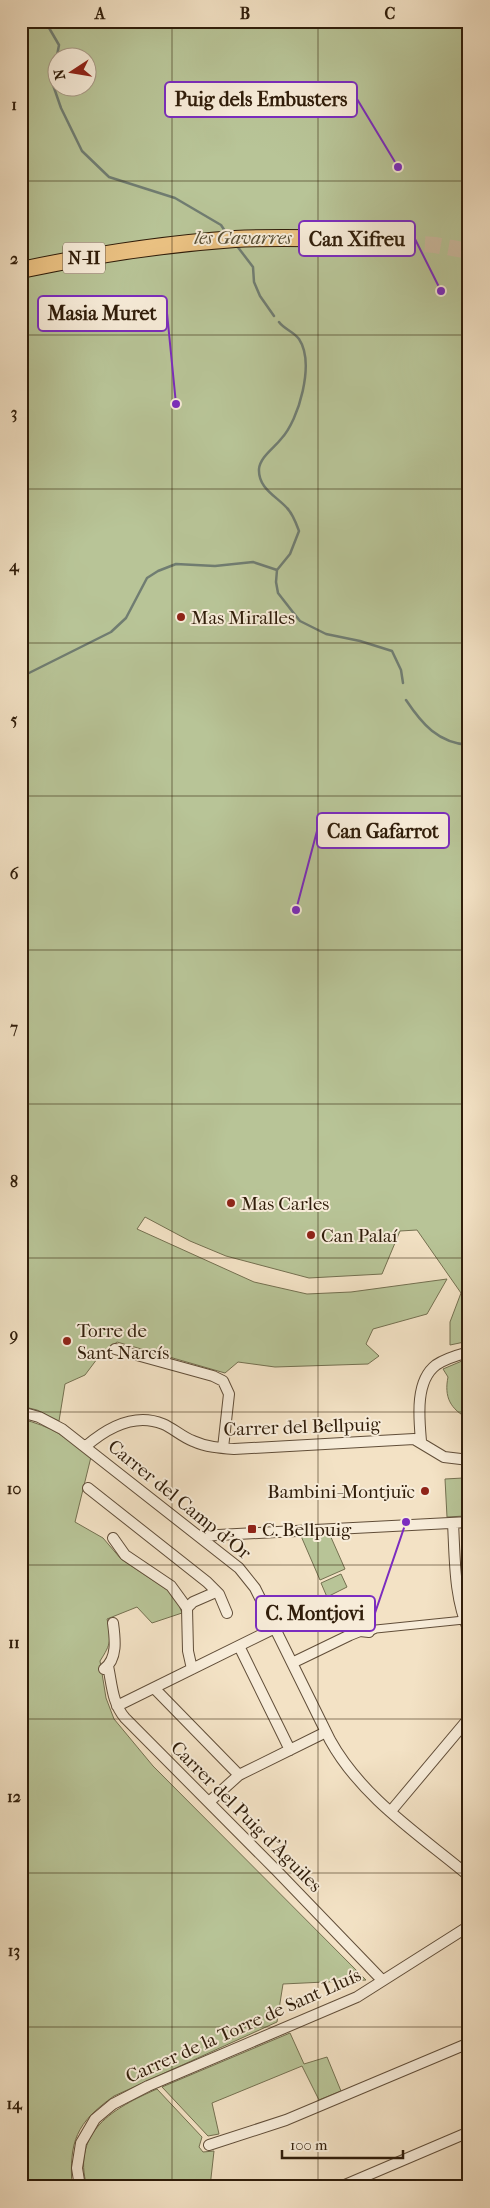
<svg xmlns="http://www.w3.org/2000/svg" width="490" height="2208" font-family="'IM FELL French Canon',serif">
	<rect width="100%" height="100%" fill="#f3e2c5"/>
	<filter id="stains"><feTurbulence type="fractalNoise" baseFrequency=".004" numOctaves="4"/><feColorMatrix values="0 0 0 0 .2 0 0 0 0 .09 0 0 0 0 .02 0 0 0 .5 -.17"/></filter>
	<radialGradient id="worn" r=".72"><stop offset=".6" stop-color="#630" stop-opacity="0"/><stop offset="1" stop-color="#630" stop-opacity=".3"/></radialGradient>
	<path fill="#b8c497" stroke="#747050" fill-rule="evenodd" d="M21,21h448v1320l-19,4v-23l11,-29 -44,-63 -17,1 -18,43 -73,4 -83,-22 -36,-15 -45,-24 -8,12 117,53 53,12 44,-2 96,-13 -20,35 -54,15 -7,15 13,12 -11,8 -93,3 -37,-5 -13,11 -108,-31 -17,13 -15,20 -20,9 -6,37 -22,-11 -16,-4zM58,58h30v30h-30z
		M469,1358v61c-19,-10 -25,-22 -21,-42l-5,-8z
		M21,1419c30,7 47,19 70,38l-16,65 28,16 18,21 54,36 7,18 -30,10 -15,-16 -30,12c5,20 4,25 -7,42l6,37 8,21 39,47 213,214 -83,4 -6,38 -163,74c-38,27 -45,45 -42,91h-51z
		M463,1478l2,38 -18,1 -2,-38z
		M330,1535l15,34 -25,11 -19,-44z
		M341,1574l6,13 -20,10 -6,-14z
		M290,2033l14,31 23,-7 14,34 -22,9 -17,-34 -90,37 7,31 -11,2 -46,-49z
		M157,2089l45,48 -3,10 4,5 11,-1 -4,36h-123c-16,-56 27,-79 70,-98z"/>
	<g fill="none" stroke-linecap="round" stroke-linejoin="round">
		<path stroke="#707d72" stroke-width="2.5" d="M45,21l14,24 -7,37 9,26 21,43 27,26 66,21 46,27 6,9
			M237,246l16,21 1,15 6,14 14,20
			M279,322c5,7 15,10 20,17 16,24 0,81 -18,100 -7,9 -21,18 -22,30 -1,19 17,27 28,39 6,6 9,15 12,23l-9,23 -13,16 -1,12 2,11 14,18 8,10 26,13 34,7 32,10 9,19 2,13
			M21,677l90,-45 15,-14 21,-40 11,-7 18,-7 39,2 38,-4 24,8
			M406,700c16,24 32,43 63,45"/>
		<path stroke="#ccbba0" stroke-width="16" stroke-dasharray="16 8" stroke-linecap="butt" d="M353,239l82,6 34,6"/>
		<g stroke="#614e39" stroke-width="9">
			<path id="pedestrian" d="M369,1632l7,-3 88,-9"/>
		</g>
		<g stroke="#614e39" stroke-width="12">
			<path id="minor" d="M115,1349l98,27 10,5 6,13 -6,54
				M21,1412l18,5 23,12 177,139 16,20 75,152c32,58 90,95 139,136
				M421,1441c-2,-23 -6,-60 15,-76 10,-7 22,-10 33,-13
				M86,1446c21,-18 48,-34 77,-22 10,4 19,13 30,17 13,6 27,7 41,8l180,-10 30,18 25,3
				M88,1488l119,94 12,12 8,19
				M453,1523c2,36 1,75 16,108
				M199,1536l270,-14
				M113,1538l12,17 46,31 16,22 1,43 4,18
				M187,1608l6,-6 23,-10
				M239,1646l51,104
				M292,1663l58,-28 10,-4 9,1
				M108,1666c4,18 4,37 17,52l152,153 105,109
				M104,1669c14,-10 11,-31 9,-46
				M154,1688l85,87
				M117,1706l158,-78
				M209,1802l30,-27 87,-43
				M391,1811l78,-93
				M209,2145l77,-25 183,-77
				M80,2187l-3,-19 4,-25 14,-24 18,-15 35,-18 209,-89 112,-71
				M340,2187l129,-55"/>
		</g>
		<g stroke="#301d0a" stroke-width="18">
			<path id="trunk" d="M21,270c71,-15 142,-26 214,-31 39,-2 79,-1 118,0"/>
		</g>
		<use href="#pedestrian" stroke="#f7ecd9" stroke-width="7"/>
		<use href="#minor" stroke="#f7ecd9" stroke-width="10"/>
		<use href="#trunk" stroke="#eac182" stroke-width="16"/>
	</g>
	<path fill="none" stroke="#301d0a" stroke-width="1" stroke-opacity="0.55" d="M172,21v2166M318,21v2166M21,181h448M21,335h448M21,489h448M21,643h448M21,796h448M21,950h448M21,1104h448M21,1258h448M21,1412h448M21,1565h448M21,1719h448M21,1873h448M21,2027h448"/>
	<g fill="#8f2418" stroke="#f7ecd9" stroke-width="2">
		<circle cx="181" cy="617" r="5"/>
		<circle cx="231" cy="1203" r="5"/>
		<circle cx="311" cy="1235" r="5"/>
		<circle cx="67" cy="1341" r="5"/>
		<circle cx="425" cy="1491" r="5"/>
		<rect x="247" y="1524" width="10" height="10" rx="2.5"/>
	</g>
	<g text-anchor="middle" stroke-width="4" stroke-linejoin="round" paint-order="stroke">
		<rect fill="#f7ecd9" stroke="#6c5b48" stroke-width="1" x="63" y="242.5" width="42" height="31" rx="4"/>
		<g font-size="18" font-weight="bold" fill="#301d0a">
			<text x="84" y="264">N-II</text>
		</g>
		<g font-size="19" font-style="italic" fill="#594f34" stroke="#f7ecd9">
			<text x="243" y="244">les Gavarres</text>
		</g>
		<g font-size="19" fill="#301d0a" stroke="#f7ecd9" text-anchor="start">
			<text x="191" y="624">Mas Miralles</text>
			<text x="241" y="1210">Mas Carles</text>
			<text x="321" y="1242">Can Palaí</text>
			<text x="77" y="1337">Torre de<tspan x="77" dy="22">Sant Narcís</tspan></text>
			<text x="415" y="1498" text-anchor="end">Bambini-Montjuïc</text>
			<text x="262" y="1536">C. Bellpuig</text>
		</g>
		<g font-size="19" fill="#301d0a" stroke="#f7ecd9">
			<text transform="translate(302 1426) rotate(-2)" y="7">Carrer del Bellpuig</text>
			<text transform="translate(180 1499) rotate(39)" y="7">Carrer del Camp d'Or</text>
			<text transform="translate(247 1816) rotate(45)" y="7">Carrer del Puig d'Àguiles</text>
			<text transform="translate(243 2025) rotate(-24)" y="7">Carrer de la Torre de Sant Lluís</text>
		</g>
	</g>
	<path fill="none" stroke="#7b2cbf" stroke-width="2" d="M398 167L357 99M441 291L415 239M176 404L167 313M296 910L317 831M406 1522L375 1613"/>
	<g fill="#7b2cbf" stroke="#f7ecd9" stroke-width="2">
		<circle cx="398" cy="167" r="5"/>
		<circle cx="441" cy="291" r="5"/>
		<circle cx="176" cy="404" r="5"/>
		<circle cx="296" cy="910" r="5"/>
		<circle cx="406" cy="1522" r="5"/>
	</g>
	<g fill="#f7ecd9" stroke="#7b2cbf" stroke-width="2">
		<rect x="165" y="82" width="192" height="35" rx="5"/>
		<rect x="299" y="221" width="116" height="35" rx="5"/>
		<rect x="38" y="296" width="129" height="35" rx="5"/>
		<rect x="317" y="813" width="132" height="35" rx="5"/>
		<rect x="256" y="1596" width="119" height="35" rx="5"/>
	</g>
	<g font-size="20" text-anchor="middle" font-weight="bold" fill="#301d0a">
		<text x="261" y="106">Puig dels Embusters</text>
		<text x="357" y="246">Can Xifreu</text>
		<text x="102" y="320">Masia Muret</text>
		<text x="383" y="838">Can Gafarrot</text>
		<text x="315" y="1620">C. Montjovi</text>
	</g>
	<rect width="490" height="2208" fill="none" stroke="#f3e2c5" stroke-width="55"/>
	<g transform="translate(72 72) rotate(258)"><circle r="24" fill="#f7ecd9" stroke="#a79986"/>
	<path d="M0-4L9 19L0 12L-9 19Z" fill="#8f2418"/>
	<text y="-8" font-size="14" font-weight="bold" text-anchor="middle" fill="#301d0a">N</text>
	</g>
	<path d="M282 2150v8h121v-8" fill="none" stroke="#301d0a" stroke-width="2.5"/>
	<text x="290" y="2150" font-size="15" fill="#301d0a" stroke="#f7ecd9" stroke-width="4" paint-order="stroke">100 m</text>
	<rect x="28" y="28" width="434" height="2152" fill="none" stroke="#301d0a" stroke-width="2"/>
	<g font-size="16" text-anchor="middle" font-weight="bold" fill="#301d0a">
		<text x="100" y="19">A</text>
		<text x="245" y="19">B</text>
		<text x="390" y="19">C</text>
		<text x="14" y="110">1</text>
		<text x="14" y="264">2</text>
		<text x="14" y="418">3</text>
		<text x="14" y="571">4</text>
		<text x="14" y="725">5</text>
		<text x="14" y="879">6</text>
		<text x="14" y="1033">7</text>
		<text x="14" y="1187">8</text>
		<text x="14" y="1340">9</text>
		<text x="14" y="1494">10</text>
		<text x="14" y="1648">11</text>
		<text x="14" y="1802">12</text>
		<text x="14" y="1956">13</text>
		<text x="14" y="2109">14</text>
	</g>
	<rect width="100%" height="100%" filter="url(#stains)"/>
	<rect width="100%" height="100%" fill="url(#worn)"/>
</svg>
